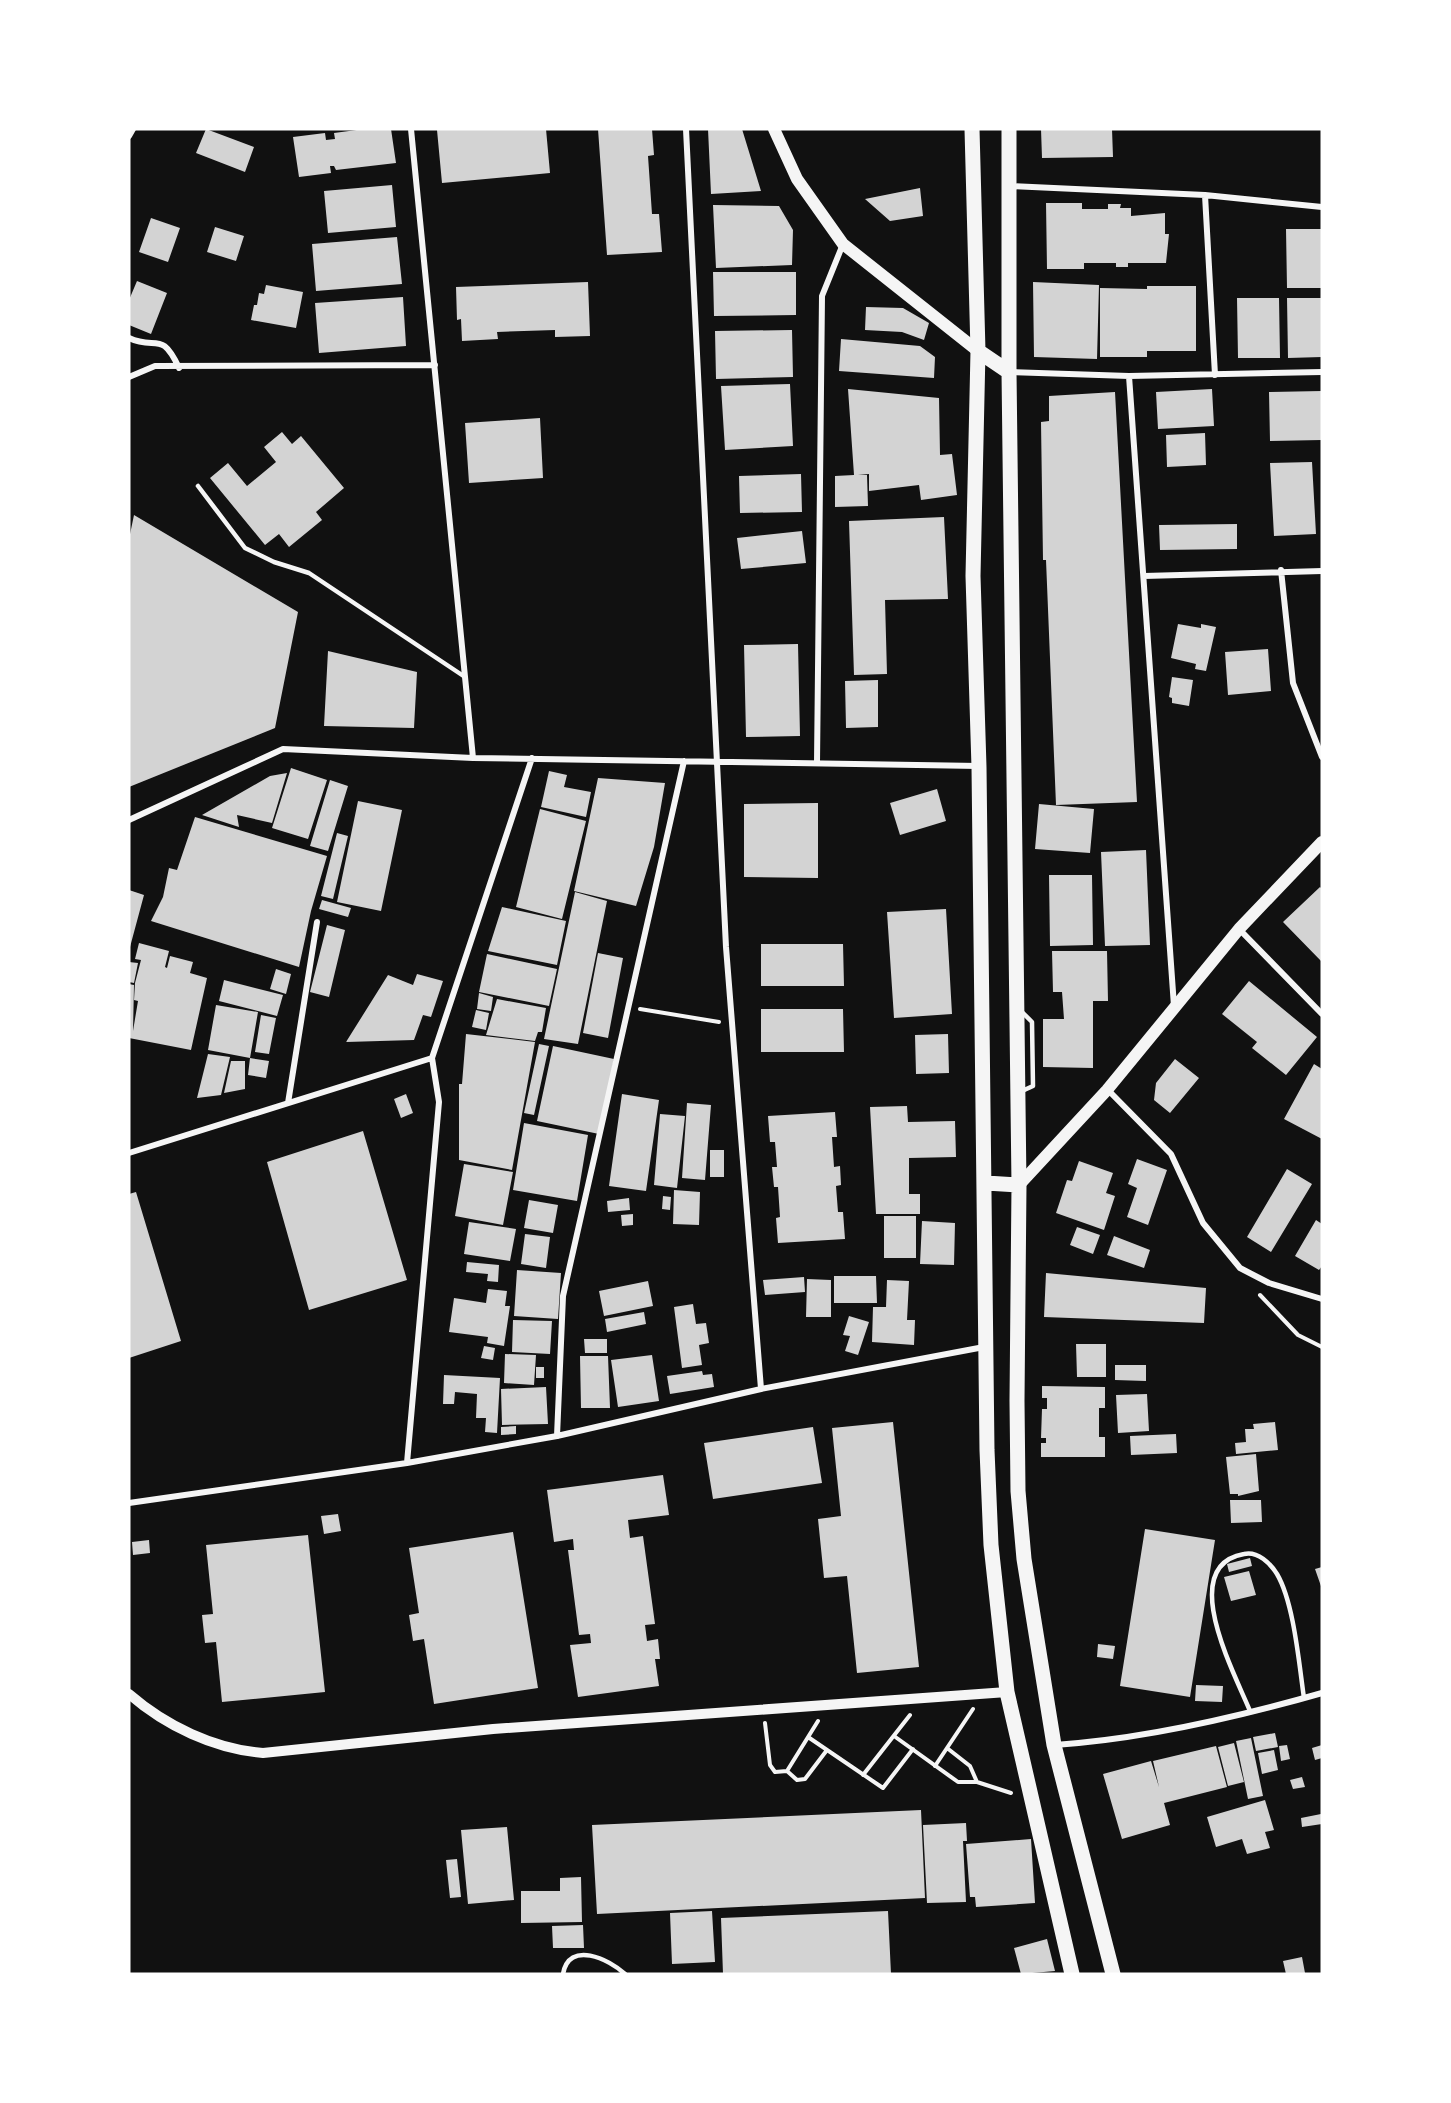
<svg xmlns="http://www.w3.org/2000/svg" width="1451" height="2103" font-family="Karla,sans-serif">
	<rect width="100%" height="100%" fill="#111"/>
	<path fill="#d3d3d3" d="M206,129l48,18 -9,25 -49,-19z
		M364,129h27l5,34 -60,7 -2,-4h-4l1,7 -32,4 -6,-40 32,-4 1,7 9,-1 -1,-6z
		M450,129h96l4,44 -108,10 -5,-53z
		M598,129h54l2,26 -6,1 4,58h7l3,38 -55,3z
		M708,129h34l19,62 -50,3z
		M1041,129h71l1,28 -71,1z
		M392,185l4,42 -68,6 -4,-42z
		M920,188l3,28 -33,5 -25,-22z
		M1046,203h36v6h26v-5h13l-1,4h11v8l34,-3v21h4l-3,29h-38v4h-12v-4h-32v6h-37z
		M713,205l66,1 14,24 -1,35 -76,3z
		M151,218l29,10 -12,34 -29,-10z
		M215,227l29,9 -8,25 -29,-9z
		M1286,229h36v59h-35z
		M397,237l5,47 -86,7 -4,-47z
		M713,272h83v43l-82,1z
		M137,281l30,12 -16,41 -22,-9v-25z
		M588,282l2,54 -35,1v-7l-58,2 1,7 -36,2 -1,-22 -4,1 -1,-33z
		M1033,282l66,3 -2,74 -63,-2z
		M266,285l37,7 -7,36 -45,-8 3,-15h3l2,-12 5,1z
		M1147,286h49v65h-49v6h-47v-69l47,1z
		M403,297l3,49 -87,7 -4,-50z
		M1237,298h42l1,60h-42z
		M1287,298h35v59l-34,1z
		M866,307l37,1 26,15 -5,17 -22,-8 -37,-2z
		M792,330l1,47 -77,2 -1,-48z
		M841,339l79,7 15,11 -1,21 -95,-7z
		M790,384l3,62 -68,4 -4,-64z
		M848,389l91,9 1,57 12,-1 5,41 -36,5 -2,-15 -50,6v-17l-11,1h9l1,31 -33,1v-31l19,-1z
		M1212,389l2,37 -56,3 -2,-37z
		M1322,391v49l-52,1 -1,-49z
		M1115,392l22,410 -81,3 -10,-245h-3l-2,-138 8,-1v-25z
		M540,418l3,60 -74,5 -4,-60z
		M282,432l10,12 9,-8 43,52 -28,24 6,8 -33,27 -10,-13 -14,11 -55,-67 18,-15 19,23 29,-24 -12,-15z
		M1205,433l1,32 -39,2 -1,-32z
		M1312,462l4,72 -42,2 -4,-73z
		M801,474l1,38 -62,1 -1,-37z
		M134,515l164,97 -23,116 -146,59v-248z
		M944,517l4,82 -63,1 2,74 -33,1 -5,-154z
		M1237,524v25l-77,1 -1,-25z
		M802,531l4,32 -65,6 -4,-31z
		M1178,624l23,4v-4l15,3 -10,44 -11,-2 1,-5 -25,-6z
		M798,644l2,92 -54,1 -2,-92z
		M1268,649l3,42 -43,4 -3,-43z
		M328,651l89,21 -3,56 -90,-2z
		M1172,677l21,3 -4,26 -17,-3v-5l-3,-1z
		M878,680v47l-32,1 -1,-47z
		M291,768l36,12 -19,59 -36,-11z
		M549,771l18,4 -3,12 27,5 -5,25 -45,-10z
		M287,773l-15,50 -35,-8 2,12 -37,-12 68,-39z
		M598,778l67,5 -11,64 -18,59 -62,-15z
		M330,780l18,6 -20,65 -18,-5z
		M937,789l9,32 -46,14 -10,-32z
		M358,801l44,9 -21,101 -44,-9z
		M818,803v75l-74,-1v-73z
		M1039,804l55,5 -4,44 -55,-4z
		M540,809l46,12 -24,98 -46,-12z
		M195,817l132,39 -16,55 -12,56 -148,-46 12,-24 6,-29 8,2z
		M337,833l11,3 -15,63 -12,-3z
		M1146,850l4,95 -45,1 -4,-94z
		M1049,875h43l1,70 -43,1z
		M1320,887l2,2v73l-39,-40z
		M129,890l15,5 -14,52 -1,-1z
		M575,892l32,9 -29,143 -34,-5z
		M322,900l29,8 -3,9 -29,-8z
		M502,907l64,14 -9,44 -69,-14z
		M946,909l6,105 -58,4 -7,-106z
		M327,925l18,5 -16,67 -19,-5z
		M139,943l30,8 -4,16 2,1 3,-12 23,6 -3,11 17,5 -16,72 -62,-12v-54l5,1 -1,46 5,-30 -4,-1 1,-17 6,-23 -6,-1z
		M761,944h82l1,42h-83z
		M1052,951h55l1,50h-15v67l-50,-1v-48h21l-2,-27h-9z
		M598,953l25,5 -15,80 -25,-5z
		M487,954l70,15 -8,37 -70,-14z
		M129,962l9,1 -4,20 -5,-1z
		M276,969l15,5 -5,20 -16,-5z
		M417,974l26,7 -12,36 -8,-2 -9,25 -68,2 42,-67 25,10z
		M224,980l59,15 -6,21 -58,-15z
		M1249,981l68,56 -31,38 -34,-27 5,-6 -35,-28z
		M479,993l14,4 -2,14 -14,-2z
		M497,999l49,9 -4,24h-4l-3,9 -49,-6z
		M216,1005l42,7 -8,46 -42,-8z
		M761,1009h82l1,43h-83z
		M476,1010l13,3 -3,17 -14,-3z
		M261,1015l15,3 -7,36 -14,-2z
		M466,1034l69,8 -23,128 -53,-10v-76h3z
		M948,1034l1,39 -33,1 -1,-39z
		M539,1044l10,2 -15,69 -10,-2z
		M553,1046l61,13 -15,75 -62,-13z
		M208,1054l22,3 -9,38 -24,3z
		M250,1058l19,3 -3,17 -18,-3z
		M1175,1059l24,19 -29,35 -16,-13 2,-17z
		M231,1061h14v28l-21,4z
		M1314,1064l8,5v70l-38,-20z
		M406,1094l7,19 -12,5 -7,-19z
		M622,1094l37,6 -13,91 -37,-5z
		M687,1103l24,2 -6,75 -23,-2z
		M907,1106l1,16 47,-1 1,36 -47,1v36h11v20h-44l-6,-107z
		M835,1112l2,25h-5l2,30 6,-1 1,19 -5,1 2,26h5l2,27 -67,4 -2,-25 4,-1 -2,-30h-4l-2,-20h5l-2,-25h-5l-2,-26z
		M660,1114l25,2 -8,72 -23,-3z
		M524,1123l64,12 -11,66 -64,-11z
		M363,1131l44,149 -98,30 -42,-148z
		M710,1150h14v27h-14z
		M1137,1159l30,11 -19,55 -21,-8 10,-29 -9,-4z
		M1079,1161l34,12 -7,20 9,3 -11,34 -48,-17 11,-33 5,1z
		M464,1164l49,8 -10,53 -48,-9z
		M1287,1169l25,15 -41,68 -24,-15z
		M674,1190l26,2 -1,33 -26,-1z
		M136,1192l45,149 -52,17v-164z
		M663,1196l8,1 -1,13 -8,-1z
		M629,1198l1,12 -22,2 -1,-11z
		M529,1200l29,5 -5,28 -29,-5z
		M633,1214v11l-11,1 -1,-11z
		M884,1216h32v42h-32z
		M1316,1220l6,4v42l-3,4 -24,-14z
		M922,1221l33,2 -1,42 -34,-1z
		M469,1222l47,7 -6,32 -46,-7z
		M1077,1227l23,8 -7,19 -23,-9z
		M525,1234l25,3 -4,31 -25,-4z
		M1114,1236l36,14 -6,18 -37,-13z
		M467,1262l32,3 -1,17 -11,-1 1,-7 -22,-2z
		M517,1270l44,3 -3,46 -44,-3z
		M1046,1273l160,15 -2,35 -160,-6z
		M834,1276h42l1,27h-43z
		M804,1277l1,15 -40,3 -2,-15z
		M807,1279l24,1v37h-25z
		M887,1280l22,1 -2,39h8l-1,25 -42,-3 1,-35h13z
		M648,1281l5,25 -49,10 -5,-25z
		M488,1289l19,2 -2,15h5l-6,40 -17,-3 1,-6 -39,-5 5,-34 32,5z
		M693,1304l3,20 10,-1 3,20 -10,2 3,20 -20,3 -8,-61z
		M644,1312l2,12 -39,8 -2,-13z
		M849,1316l20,6 -11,33 -13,-4 5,-15 -7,-1z
		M513,1320l39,1 -2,33 -38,-2z
		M584,1339h23v14h-22z
		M1076,1344h30v33h-29z
		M484,1346l11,2 -2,12 -12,-2z
		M505,1354l31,1 -2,30 -30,-2z
		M652,1355l7,46 -41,6 -7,-47z
		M580,1356h28l2,52h-29z
		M1115,1365h31v16l-31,-1z
		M536,1367h8v11h-8z
		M702,1371l1,4 9,-1 2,13 -44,7 -3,-18z
		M444,1375l56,3 -3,55 -12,-1 1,-14h-10l1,-24 -22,-2 -1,12h-11z
		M1042,1386l63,1v21h-6v29h6v20h-64v-14h5v-5h-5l1,-29h5v-11h-5z
		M546,1387l2,37 -46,1 -1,-36z
		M1147,1394l2,37 -31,2 -2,-38z
		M893,1422l26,245 -62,6 -10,-97 -23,2 -6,-59 23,-3 -9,-88z
		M1275,1422l3,28 -42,4 -1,-11 11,-1 -1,-13h9l-1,-5z
		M516,1426v8l-15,1v-8z
		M813,1427l9,56 -109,16 -9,-56z
		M1176,1434l1,19 -46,2 -1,-19z
		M1256,1454l3,37 -21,5v-2h-8l-4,-37z
		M663,1475l6,40 -41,5 2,18 13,-2 12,88 -10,1 2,16 11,-2 2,20h-5l4,27 -81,11 -8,-52 21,-2 -1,-9 -11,1 -11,-85h6l-1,-11 -19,3 -7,-52z
		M1230,1500h31l1,22 -31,1z
		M338,1514l3,17 -17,3 -3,-18z
		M1145,1529l70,11 -25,157 -70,-11z
		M513,1532l25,156 -104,16 -10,-65 -11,2 -4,-26 10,-2 -10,-65z
		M308,1535l17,157 -103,10 -6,-60 -11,1 -3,-28 11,-1 -7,-69z
		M149,1540l1,13 -17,2 -1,-13z
		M1250,1558l2,8 -23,6 -2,-8z
		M1322,1567v22l-7,-20z
		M1249,1571l7,24 -25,6 -7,-24z
		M1098,1644l17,2 -2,13 -16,-2z
		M1196,1685l27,1 -1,16 -27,-1z
		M1275,1733l3,14 -22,4 -3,-14z
		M1251,1738l12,58 -15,3 -12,-58z
		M1234,1743l10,39 -16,4 -10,-39z
		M1287,1745l3,14 -9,2 -2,-15z
		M1322,1745v13l-7,2 -3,-12z
		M1216,1746l11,41 -63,16 6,22 -48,14 -19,-65 48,-13 8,26 -6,-26z
		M1274,1750l4,20 -16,4 -4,-21z
		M1302,1777l3,10 -12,2 -3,-9z
		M1265,1800l9,30 -9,2 5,16 -23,6 -5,-15 -26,8 -9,-30z
		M921,1810l4,88 -328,16 -5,-89z
		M1321,1814l1,10 -20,3 -1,-9z
		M966,1823l1,18h-4l3,61 -39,1 -4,-78z
		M507,1827l7,73 -46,4 -7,-74z
		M1031,1839l4,64 -59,4 -1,-10h-5l-4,-53z
		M457,1859l4,38 -11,1 -4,-38z
		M581,1877l1,45 -61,1v-32h39v-13z
		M712,1911l3,51 -43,2 -2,-51z
		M888,1911l3,63h-168l-2,-56z
		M583,1925l1,23h-31l-1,-22z
		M1047,1939l8,32 -34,3 -7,-26z
		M1302,1957l3,16 -19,1 -3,-13z"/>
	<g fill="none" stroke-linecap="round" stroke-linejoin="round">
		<path stroke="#f5f5f5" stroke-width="4" d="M640,1009l79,13
			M1260,1295l38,40 24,12
			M765,1723l5,42 5,7 12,-1 10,9 8,-1 22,-29
			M894,1736l64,46h19
			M808,1737l75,51 30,-39
			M947,1748l23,18 7,16 34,11
			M935,1766l38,-57
			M787,1771l31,-50
			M863,1775l47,-60"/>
		<path stroke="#f5f5f5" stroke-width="4.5" d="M198,486l47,62 29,14 35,11 156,104
			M1022,1012l10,10 1,64 -11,5
			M1250,1711c-15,-37 -74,-145 -6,-157 14,-3 26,9 33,20 17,29 22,90 27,124
			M563,1974c6,-34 46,-15 62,0"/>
		<path stroke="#f5f5f5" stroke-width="6" d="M411,129l62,629
			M686,129l40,818 35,442
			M129,136l4,-7
			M1008,186l197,9 117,12
			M1205,195l10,180
			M129,338c27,13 32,-9 50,30
			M1009,372l120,4 193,-4
			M1129,376l45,630
			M129,377l26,-11 280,-1
			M1281,570l12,113 29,74
			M1144,576l178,-5
			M817,763l5,-467 21,-52
			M129,820l154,-71 190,9 506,8
			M1239,929l83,85
			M1108,1090l63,64 32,69 37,45 29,15 53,16
			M288,1103l29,-181
			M129,1153l303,-95
			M557,1436l6,-140 121,-535
			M407,1463l32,-361 -7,-44 100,-300
			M129,1503l278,-40 150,-27 204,-47 223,-42
			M1055,1745c90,-6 180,-27 267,-52"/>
		<path stroke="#f5f5f5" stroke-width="10" d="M129,1694c37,32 85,55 134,59l230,-24 514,-37"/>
		<path stroke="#f5f5f5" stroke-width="12" d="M774,129l23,50 46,65 135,107
			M1019,1185l88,-95 132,-161 83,-87"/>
		<path stroke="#f5f5f5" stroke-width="15" d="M972,129l6,222 -5,225 6,191 8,683 4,95 16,147 65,282
			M1009,129v243l10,813 -2,216 1,90 6,68 30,186 59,229
			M978,351l31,21
			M986,1183l33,2"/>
	</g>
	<rect width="1451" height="2103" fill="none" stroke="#ffffff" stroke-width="261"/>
</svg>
